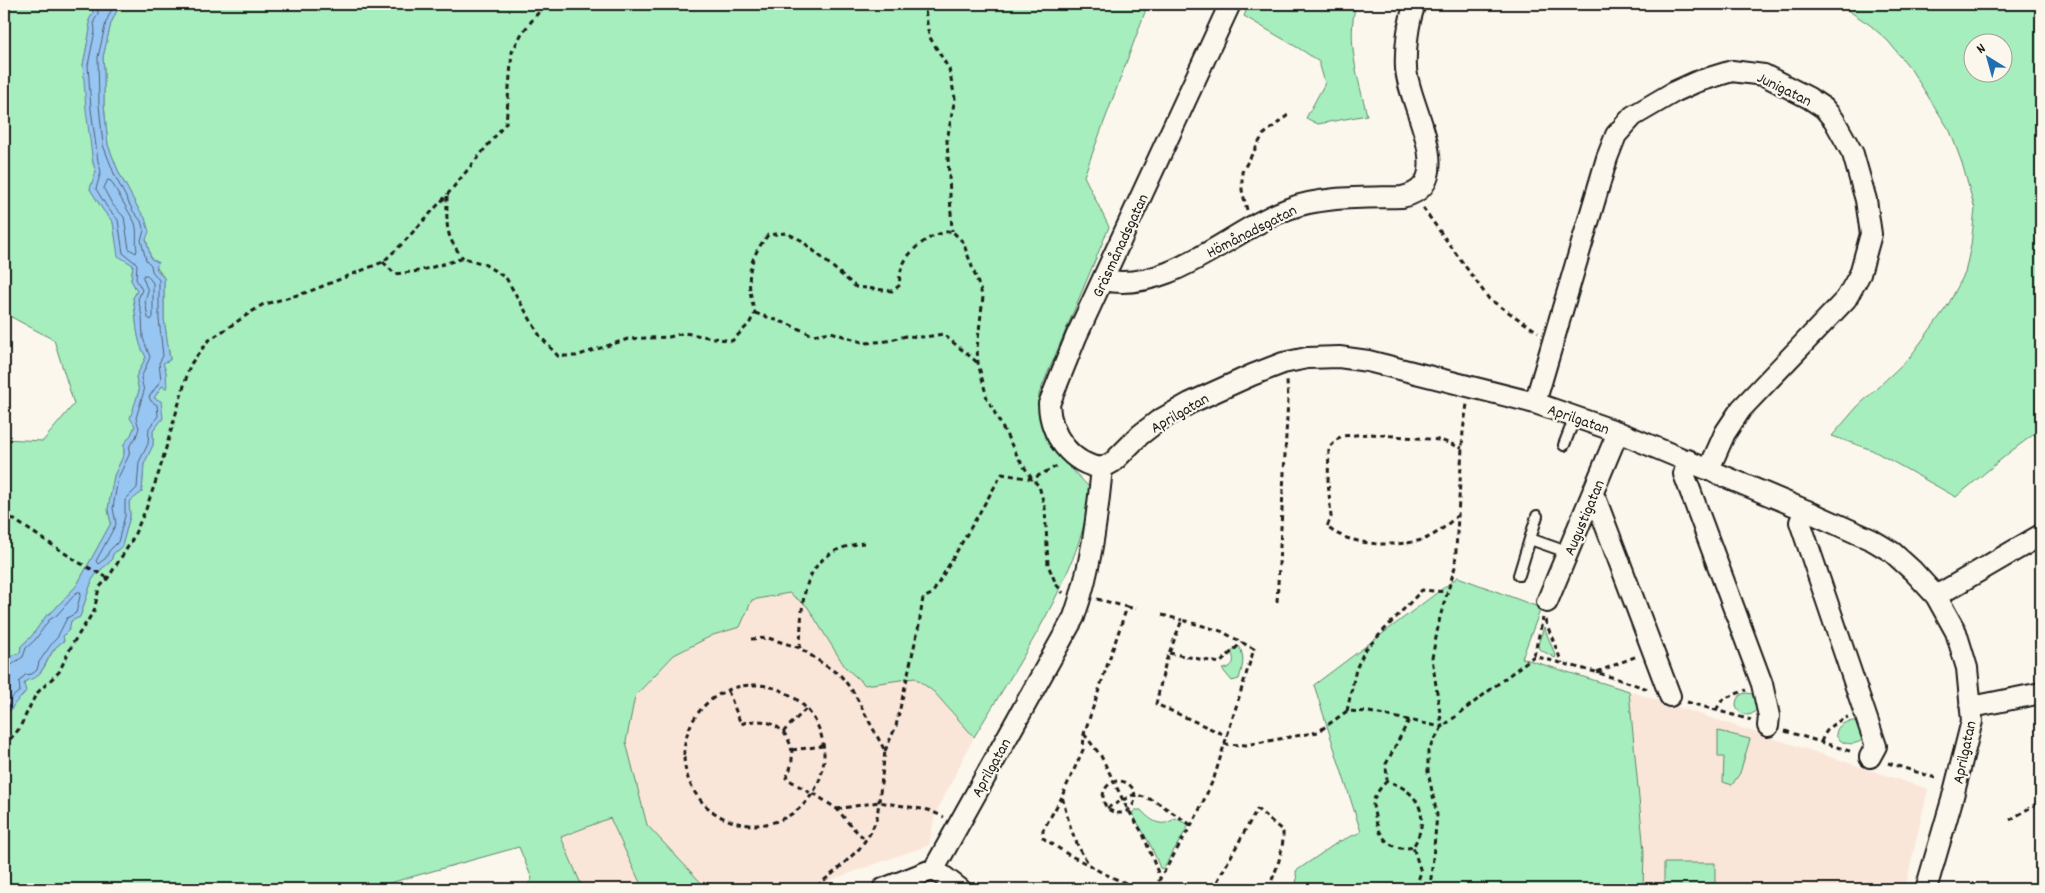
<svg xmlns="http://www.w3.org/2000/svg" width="2045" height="893" font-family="Dekko,sans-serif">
	<rect width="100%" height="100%" fill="#fbf7ec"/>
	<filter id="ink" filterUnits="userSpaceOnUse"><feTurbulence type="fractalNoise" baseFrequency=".02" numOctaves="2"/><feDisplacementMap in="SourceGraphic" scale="10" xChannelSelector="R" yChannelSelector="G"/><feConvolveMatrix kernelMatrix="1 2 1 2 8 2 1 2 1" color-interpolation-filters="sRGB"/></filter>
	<g filter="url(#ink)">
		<path fill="#fae6d9" d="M789,593l18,13 38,61 50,14 20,-3 19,14 40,45 -39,78 -6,30 -124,44h-98l-60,-64 -21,-83 9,-46 39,-41 39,-20 27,-8 12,-28z
			M1629,691l299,98 -23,100h-262l1,-37z
			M610,818l33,71h-60l-22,-52z"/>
		<path fill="#a6eebd" stroke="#61856c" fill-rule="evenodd" d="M4,4h88l1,9 -4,7 1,10 -7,35 10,98 3,8 -6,18 13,21 10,12 4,24 16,19 -2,15 6,11 -4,7c4,19 2,42 13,59l-10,20 3,14 -8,27 4,8 -4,9 -7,9v10l-10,22 -6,33 3,14 -34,62 -24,26 -7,5 -15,21 -10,9 -1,7 -7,2 -9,10v-226l39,2 31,-37 -20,-64 -50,-27z
			M120,4h1028l-64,172 25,51 -70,167c-3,45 22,63 51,94 -5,81 -75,180 -116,249l-40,-45 -19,-14 -50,7 -20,-18 -38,-61 -18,-13 -37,7 -12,27 -27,8 -39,20 -39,41 -9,46 21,83 60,64h-64l-33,-71 -49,19 22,52h-59l8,-10 -13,-32 -151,42h-364v-176l7,-3 3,-8 9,-6 1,-12 4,-5c19,-1 18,-29 36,-38l-1,-5 6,-6 2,-9 9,-4 12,-37 5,-7 14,-12 2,-7 9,-8 8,-30 -1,-15 13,-9 2,-28 9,-19v-14l10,-13 -9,-20 8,-12 4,2v-16l-3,-9 7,-4 -6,-40v-41l-13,-19 -5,-20 -1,-21 -7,-10 -19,-35 -11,-28 -4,-40v-35l-1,-13 8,-34z
			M1249,4h107c-10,38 2,74 11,111l-49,9 -12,-6 19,-35 -6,-21 -14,-10 -61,-36z
			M1831,4h210v425l-31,23 -54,45 -84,-47 -40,-14 25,-29 53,-50 38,-52 17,-32 6,-28 4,-36 -13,-46 -12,-32 -40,-63 -22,-27 -18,-16 -24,-16zM1972,42h30v30h-30z
			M1458,577l83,31 -19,50 107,33 15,161 -1,37h-346l-1,-18 42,-29 23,-10 -47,-147z
			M1544,627l12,30 -1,1 -16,-9 -1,-5z
			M1239,646c7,12 3,22 0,33l-7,2 -10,-12c11,-1 14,-8 9,-17z
			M1736 704a11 11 0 1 1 22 0a11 11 0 1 1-22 0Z
			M1855,721l10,6v10l-2,3c-10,6 -22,5 -27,-5 0,-10 10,-14 19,-14z
			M1718,731l32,8 -10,34 -8,12 -9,-3 1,-25h-6z
			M1135,810h6c10,11 21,19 34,8l14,7 -26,44 -3,-1 -9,-22 -19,-33z
			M1664,863h51v26h-51z"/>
		<path fill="#98c6f2" stroke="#66829c" d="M92,4h28l-9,19 -8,34 1,13v35l4,40 11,28 19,35 7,10 4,14 -3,7 5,20 7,3 -2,7 8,9v41l6,41 -7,3 3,9 1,16 -5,-2 -8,12 7,3 2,17 -10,13v14l-9,19 -2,28 -13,10 1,14 -8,30 -9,8 -2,7 -14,12 -5,7 -12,37 -9,4 -2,9 -6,6 1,5c-19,9 -17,37 -37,39l-3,4 2,7c-5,8 -11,10 -15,19l-7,3v-48l9,-10 7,-2 1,-7 10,-9 15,-21 7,-5 24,-26 34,-62 -3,-14 6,-33 10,-22v-10l7,-9 4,-9 -5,-8 9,-27 -3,-14 10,-20c-11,-17 -9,-39 -13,-59l4,-7 -6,-11 2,-15 -15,-9 -5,-34 -10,-12 -13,-21 6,-18 -3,-8 -7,-53 -3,-45 7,-35 -1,-10 4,-7z"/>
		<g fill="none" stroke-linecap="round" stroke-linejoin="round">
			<path stroke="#4e6072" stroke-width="1" d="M97,4l1,10 -4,7 1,10 -7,34 3,44 7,52 3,10 -5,18 11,18 11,13 5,33 14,11 -1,15 6,11 -4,9 4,17 1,22 7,19 -9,21 3,13 -8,27 3,10 -3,9 -6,8 -1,10 -11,23 -5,30 3,16 -20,37 2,3 8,-6 3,-7 9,-9 7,-26v-16l12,-12 2,-26 9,-18 1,-16 9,-12 -1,-11 -6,-4 -2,-4 12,-17 -2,-17 4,-7 -4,-37v-39l-7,-9 -1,-6 -5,-5 -5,-20 3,-9 -3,-10 -8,-10 -18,-35 -12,-31 -4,-40 -1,-48 8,-35 8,-18
				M108,180l3,1 24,42c3,10 0,18 2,27l-1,3 -7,-4 -5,-32 -12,-13 -8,-15z
				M144,275h3l6,8v34l-2,3 -3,-2 -3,-18 3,-9 -5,-13z
				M4,668c6,0 13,-8 19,-11l3,-9 9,-8 14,-20 8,-5 20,-23h4l-5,21 -9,5 -10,20 -4,4 -14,20 -2,8 -5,4 -7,1 -6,7 1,9 -9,7 -3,8 -4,2"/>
			<g stroke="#1c1c1c" stroke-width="14">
				<path id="lane" d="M1564,445l11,-28
					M1530,539l37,13
					M1519,575l18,-59"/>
			</g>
			<g stroke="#1c1c1c" stroke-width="24">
				<path id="street" d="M1103,280c67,14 126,-49 185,-71 33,-13 78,-11 114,-12 59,-12 5,-94 4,-129 -1,-19 2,-46 9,-64
					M1535,403l72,-245 9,-23 17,-19 41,-24 22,-10 36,-11 32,4 45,23 15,10 10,12 19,34 13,46 5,34 -11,40 -14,25 -105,110 -16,24 -16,36
					M1688,460l-4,14 78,210 7,32 -1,10
					M1102,468l11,-6 27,-27 18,-14 32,-18 62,-28 31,-12 24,-5 32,-1 29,4 167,42 83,29 187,78 67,30 20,12 21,19 23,25 20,36 11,36 5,53 -20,79 -26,89
					M1102,468c-31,-4 -52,-33 -53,-64l27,-67 154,-333
					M1591,499l5,1 74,196
					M1805,510l-5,12 76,224 -6,11
					M1936,596l105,-61
					M1547,602l71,-170
					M1972,707l69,-14
					M934,869l140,-252c17,-48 23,-99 28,-149
					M934,869l26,20
					M883,889l51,-20"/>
			</g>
			<path stroke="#1c1c1c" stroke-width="3" stroke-dasharray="5 4" stroke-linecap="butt" d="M930,4l-5,6 4,26 20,33 6,29 -8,42 5,91
				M447,196c0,29 -3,39 16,62
				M1423,208l66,91 49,33
				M1247,210l-5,-20v-18l21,-37 25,-20
				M383,262l12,12 24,-3 45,-13 20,6 22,14 34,58 18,20h18l52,-17 41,-2 15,-4 48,8 17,-17 6,-11c-9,-32 -9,-51 13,-78l18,-2 15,7 55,47 36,4 8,-6c-4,-28 26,-51 52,-54l11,11 20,55 -6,51 1,15 9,35 32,61 13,20 7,7 6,22 3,57 8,19 7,9
				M755,313l33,11 25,11 18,-3 34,11 22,-2 19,-5 19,1 18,-3 35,29
				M4,513l74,49 30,16
				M1458,515c-9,8 -19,18 -31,23 -21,9 -66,8 -87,-3 -5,-2 -9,-5 -13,-8l4,-10 -3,-36 1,-33 12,-12 29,-2 70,6 22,8
				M1097,599l30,8 -43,127 -1,16 -21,46c6,24 12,49 28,69 7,7 42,21 53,24
				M1277,602l11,-203 -1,-18
				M1127,607l9,2
				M1162,615l20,5
				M1545,620l17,43
				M751,639l17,-1 32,10 41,28 13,17 31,58 -8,67 -6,14 -11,16 -23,22 -24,19
				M800,648c2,-52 1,-97 64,-105
				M1169,653l51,10 22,-21
				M1534,656l9,-38
				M1597,672l40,-16
				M684 755a70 70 0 1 1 140 0a70 70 0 1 1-140 0Z
				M728,691l13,33c36,-14 64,21 45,54l26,16
				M1687,702l64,18
				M1716,710l7,-11 23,-9
				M1347,711l9,-42 9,-19 57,-60 25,2
				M1409,720l-23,44 1,17c33,10 44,36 26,66l8,25 -6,17
				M1785,731l68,21
				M783,732l23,-23
				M1084,734l17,22 25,50 17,28 17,44
				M1821,742c6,-15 12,-19 27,-25
				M1224,744l22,1 72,-13 29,-21 22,1 73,15 -10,-69 8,-41 15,-50 8,-136 4,-27
				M4,746l15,-17 17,-35 23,-22 14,-29 21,-32 5,-23 9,-10 23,-36 15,-33 13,-37 31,-107 18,-24 54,-36 46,-13 75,-30 20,-19 44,-48 59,-72 6,-71 10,-19 16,-20 3,-9
				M792,750l31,-4
				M885,751l11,-25 23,-101 4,-27 9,-4 70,-120 30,5 27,-14
				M1888,763l51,16
				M1103 797a16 16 0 1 1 32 0a16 16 0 1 1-32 0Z
				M1387,781c-6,6 -13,14 -14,23 0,3 1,8 2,12 3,20 16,37 38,31
				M813,793l24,16 14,17 15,14
				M1062,797l-19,33v8l26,17 22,11
				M1107,808l28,-14 20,7 36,24
				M837,809l42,-7 49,8 16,7
				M2010,820l31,-19
				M1154,889l43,-74 17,-37 40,-129 -33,-18 -39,-11 -16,41 -10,43 71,32
				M1213,889l44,-80 26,22c1,20 -7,40 -15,58
				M1430,889l7,-74 -9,-43v-21l14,-24 92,-71 62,16 52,17"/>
			<use href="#lane" stroke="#fbf7ec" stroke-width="10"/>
			<use href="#street" stroke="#fbf7ec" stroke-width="20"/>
		</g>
	</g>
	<g text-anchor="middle" stroke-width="4.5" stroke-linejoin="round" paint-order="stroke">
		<g font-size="16" fill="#1c1c1c" stroke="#fbf7ec">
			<text transform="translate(1785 88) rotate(26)" y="6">Junigatan</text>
			<text transform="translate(1251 230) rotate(-27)" y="6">Hömånadsgatan</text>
			<text transform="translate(1119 245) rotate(-65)" y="6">Gräsmånadsgatan</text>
			<text transform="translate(1179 412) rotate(-30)" y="6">Aprilgatan</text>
			<text transform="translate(1579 418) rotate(19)" y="6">Aprilgatan</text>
			<text transform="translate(1583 517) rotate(-67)" y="6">Augustigatan</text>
			<text transform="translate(1963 752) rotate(-78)" y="6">Aprilgatan</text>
			<text transform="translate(990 767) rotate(-61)" y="6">Aprilgatan</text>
		</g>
	</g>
	<rect width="2045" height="893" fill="none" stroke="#fbf7ec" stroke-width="20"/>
	<rect x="10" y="10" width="2025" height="873" fill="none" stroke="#1c1c1c" stroke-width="2" filter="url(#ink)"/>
	<g transform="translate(1988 58) rotate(323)"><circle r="24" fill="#fbf7ec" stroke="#a29f99"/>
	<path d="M0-4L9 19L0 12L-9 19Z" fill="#1f6fb2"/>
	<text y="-8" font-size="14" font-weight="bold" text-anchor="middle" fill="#1c1c1c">N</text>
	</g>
</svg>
